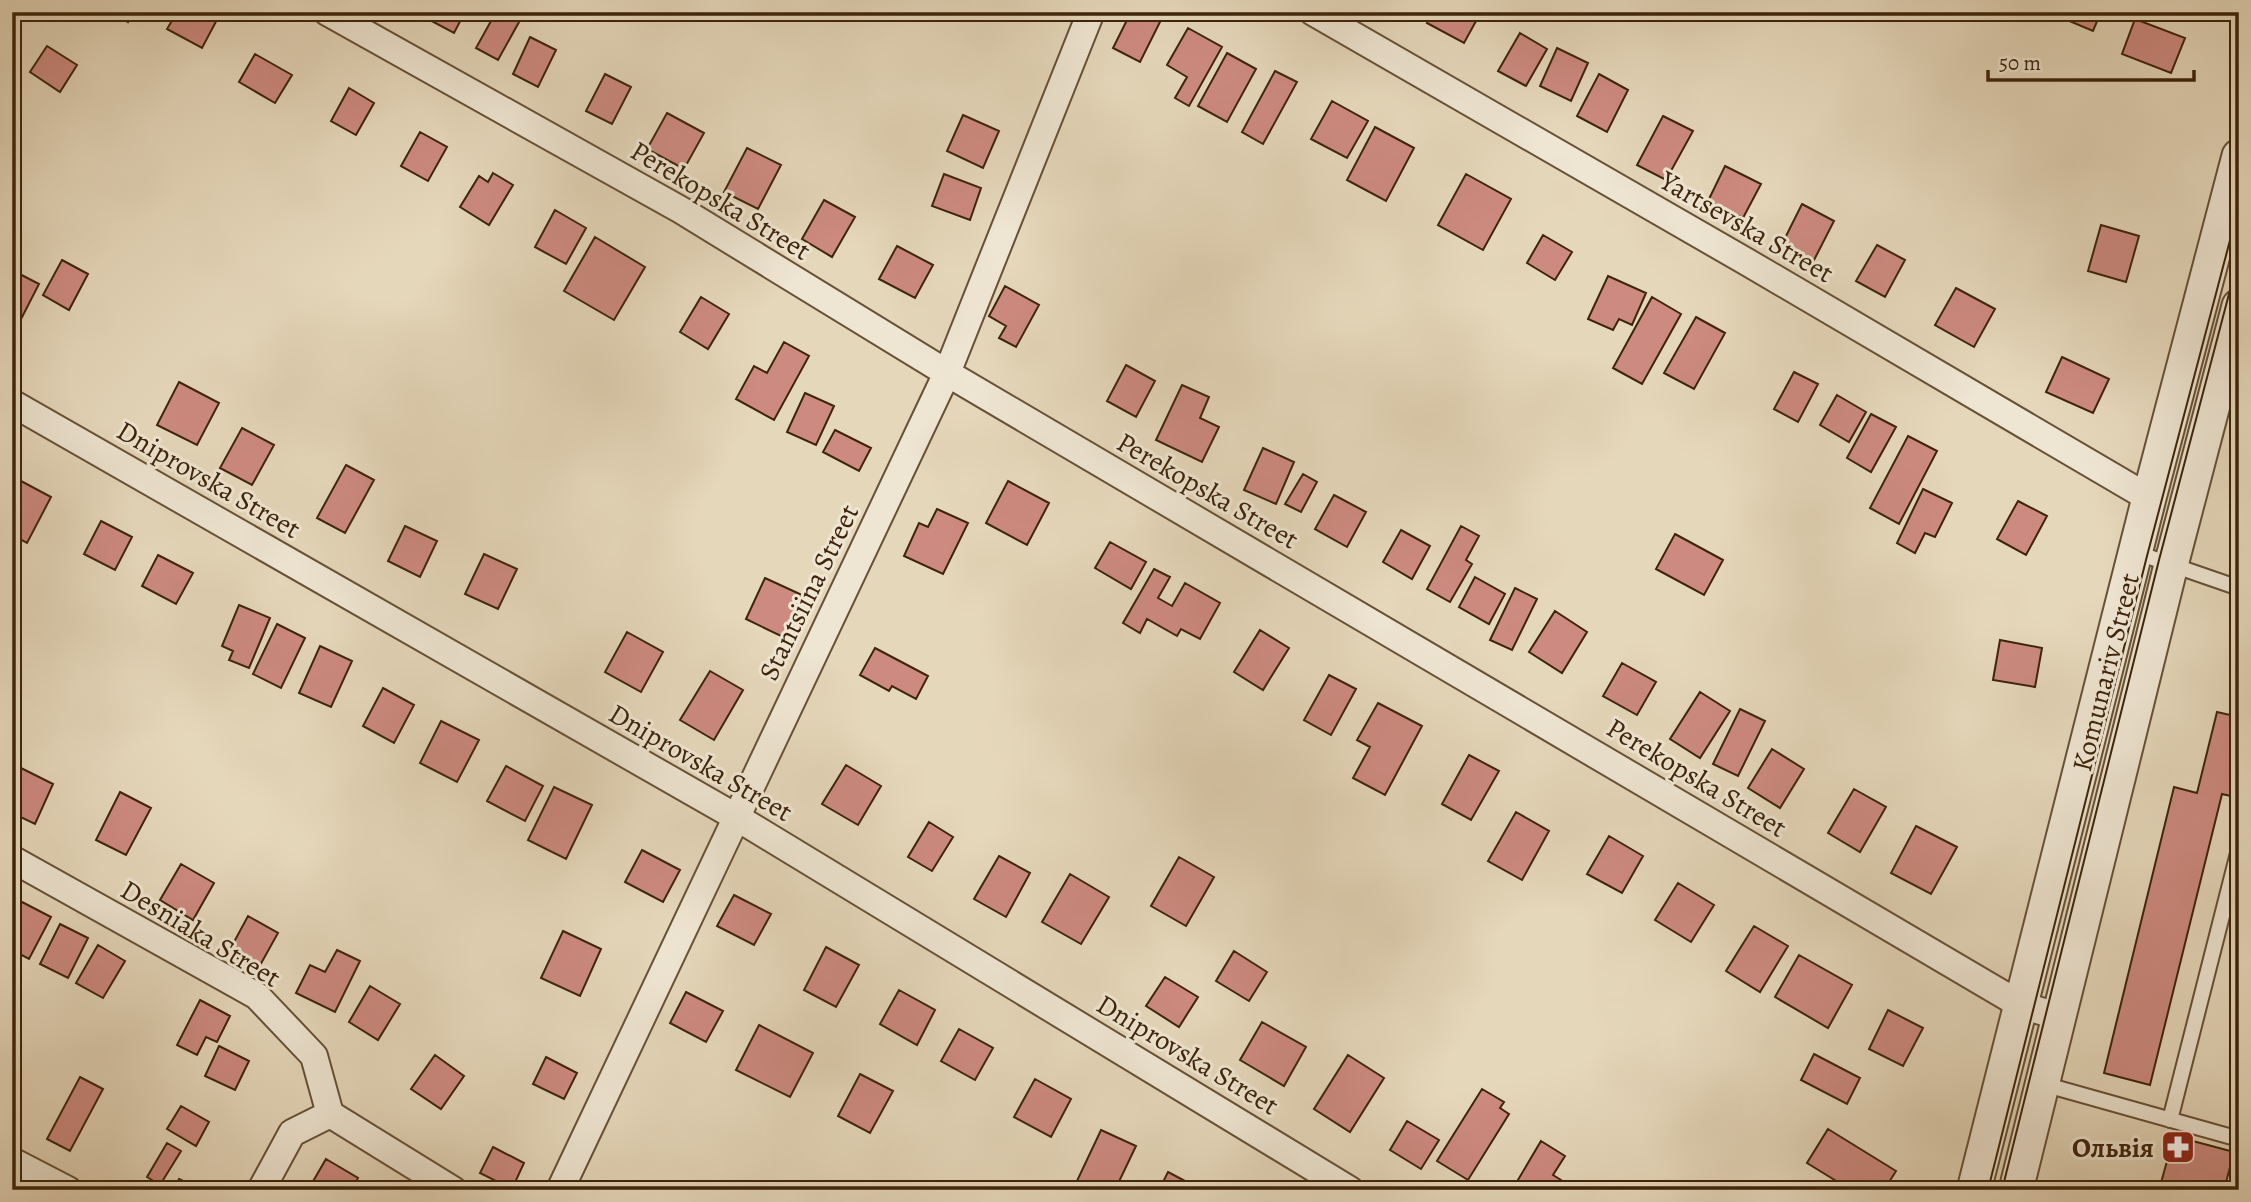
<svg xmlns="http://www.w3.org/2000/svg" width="2251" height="1202" font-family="Alegreya,serif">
	<rect width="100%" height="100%" fill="#e5d7ba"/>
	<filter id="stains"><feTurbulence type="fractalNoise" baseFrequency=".00286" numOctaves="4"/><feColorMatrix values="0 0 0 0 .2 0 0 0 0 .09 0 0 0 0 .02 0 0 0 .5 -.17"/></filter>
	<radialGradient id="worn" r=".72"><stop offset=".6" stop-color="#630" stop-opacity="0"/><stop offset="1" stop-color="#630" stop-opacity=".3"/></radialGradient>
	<path fill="#cd8a80" stroke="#3d240a" stroke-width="2" d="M112,12h22l-6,10z
		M177,12h40l3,2 -18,34 -35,-19z
		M429,12h36l-11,21 -28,-15z
		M496,12h6l17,10 -21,38 -22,-12z
		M1131,12h15l15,8 -21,42 -27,-14z
		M1433,12h48l-17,31 -37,-20z
		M2048,12h53l-8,19z
		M2135,19l50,19 -14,35 -49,-19z
		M1188,28l34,19 -33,59 -14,-8 12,-21 -20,-12z
		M1520,33l27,16 -21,37 -28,-15z
		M530,37l26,13 -18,37 -25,-13z
		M47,46l30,19 -17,27 -30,-20z
		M1557,48l31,15 -17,38 -31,-15z
		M1227,53l29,16 -29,53 -29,-16z
		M255,54l37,21 -17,28 -36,-21z
		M1275,71l22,11 -34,62 -21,-12z
		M605,74l26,13 -19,37 -26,-13z
		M1599,74l29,16 -21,42 -30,-16z
		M349,88l25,15 -18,32 -25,-14z
		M1332,101l36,20 -21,37 -36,-19z
		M667,113l37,20 -20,36 -37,-20z
		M963,115l36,16 -16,37 -36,-17z
		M1663,116l30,15 -27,49 -29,-15z
		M1375,127l39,21 -28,53 -39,-21z
		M420,132l27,15 -19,34 -27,-15z
		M747,148l34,17 -23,44 -34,-17z
		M1725,166l36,18 -18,34 -35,-17z
		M493,173l20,12 -24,40 -29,-18 19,-31 9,6z
		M944,174l37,14 -11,32 -38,-14z
		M1466,174l45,25 -28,51 -45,-25z
		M824,200l31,17 -23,40 -30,-18z
		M1802,204l32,17 -21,41 -32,-16z
		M555,210l31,18 -20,36 -31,-17z
		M2101,225l38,11 -13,46 -38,-11z
		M1543,235l29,17 -17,28 -28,-17z
		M595,237l50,30 -31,53 -50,-29z
		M1877,245l28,15 -20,37 -29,-16z
		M897,246l36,19 -18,33 -36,-19z
		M62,260l26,14 -19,36 -26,-15z
		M12,270l27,14 -22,43 -5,-2z
		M1608,276l38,17 -14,32 -13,-6 -6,11 -25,-11z
		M1005,286l34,19 -23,42 -17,-9 7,-12 -17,-10z
		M1956,288l39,21 -21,38 -39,-22z
		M701,297l28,17 -21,35 -28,-17z
		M1652,297l29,17 -39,70 -29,-16z
		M1696,317l29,16 -31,56 -30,-16z
		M784,342l25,14 -35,64 -38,-21 18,-33 13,7z
		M2062,357l47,22 -16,34 -47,-21z
		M1126,365l29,16 -19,36 -29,-16z
		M1794,372l24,12 -20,38 -24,-13z
		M179,382l40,21 -22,42 -40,-20z
		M1182,385l27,12 -9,21 19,9 -17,35 -46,-22z
		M805,393l29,13 -18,39 -29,-13z
		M1837,395l29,17 -17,30 -29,-17z
		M1871,414l25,13 -25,45 -24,-14z
		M242,428l32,17 -22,40 -32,-17z
		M835,430l36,18 -12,23 -36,-19z
		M1908,436l29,15 -38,73 -29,-16z
		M1263,448l31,14 -18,42 -32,-14z
		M346,465l28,15 -29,53 -28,-15z
		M1303,474l14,8 -16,30 -16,-8z
		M21,481l30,16 -24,46 -15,-8v-38z
		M1008,481l41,22 -22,42 -41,-22z
		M1923,489l29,14 -17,34 -10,-4 -10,20 -18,-10z
		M1334,495l32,17 -19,35 -32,-18z
		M2018,501l29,15 -21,39 -29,-16z
		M937,509l31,14 -25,51 -39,-18 15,-33 9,4z
		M101,521l31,16 -17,33 -31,-16z
		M405,526l32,15 -17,36 -32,-16z
		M1461,526l18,10 -13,24 6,4 -22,38 -23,-13z
		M1401,530l29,16 -18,33 -29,-17z
		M1675,534l48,26 -19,35 -48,-26z
		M1110,542l36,20 -15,27 -36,-21z
		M484,554l33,15 -19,40 -33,-15z
		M158,555l35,18 -17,31 -34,-18z
		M1154,569l16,8 -12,21 14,8 13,-23 35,20 -20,36 -19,-10 -4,7 -30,-17 -7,14 -17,-10z
		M1475,577l30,17 -16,30 -30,-17z
		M765,578l37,17 -19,42 -37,-18z
		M1515,588l22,11 -25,51 -22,-10z
		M239,605l31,13 -21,50 -20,-8 4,-9 -11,-5z
		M1555,611l32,21 -25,41 -33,-21z
		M277,624l28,14 -24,50 -28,-14z
		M1260,630l29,18 -26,42 -29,-18z
		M627,632l36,20 -22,40 -36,-20z
		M2000,640l42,8 -7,39 -42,-7z
		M320,646l32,15 -21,46 -32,-14z
		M875,648l53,28 -12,23 -24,-13 -3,5 -29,-16z
		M1622,663l34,19 -19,33 -34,-19z
		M710,671l33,19 -29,50 -34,-20z
		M1329,675l27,14 -25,46 -27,-15z
		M383,688l31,17 -20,38 -31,-17z
		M1700,692l30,19 -30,47 -30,-19z
		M1378,703l44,23 -37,69 -32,-17 17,-31 -13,-7z
		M1740,709l25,12 -27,55 -25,-12z
		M2217,712l22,5v81l-17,-4 -72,291 -46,-12 70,-286 23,6z
		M441,721l38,19 -22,42 -37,-19z
		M1772,749l32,20 -24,39 -32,-20z
		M1469,755l30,16 -28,49 -29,-16z
		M13,764l40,20 -18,40 -23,-11z
		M846,765l35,21 -23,39 -36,-21z
		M506,766l37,20 -18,35 -38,-20z
		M554,787l38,18 -26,54 -38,-19z
		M1854,789l32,18 -26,45 -32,-19z
		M120,792l31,16 -25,47 -30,-15z
		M1516,812l33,19 -27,49 -34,-19z
		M929,822l24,15 -21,34 -24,-14z
		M1916,826l41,21 -26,47 -40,-21z
		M1609,836l34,20 -21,37 -35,-19z
		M642,850l38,20 -17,32 -38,-20z
		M999,856l31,17 -24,44 -32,-18z
		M1179,857l35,20 -28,49 -35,-20z
		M181,864l33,19 -21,37 -33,-20z
		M1070,874l39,23 -28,47 -39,-22z
		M1678,883l36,22 -23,37 -36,-22z
		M734,895l37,19 -17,31 -37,-19z
		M22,902l29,15 -22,42 -17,-9v-9l6,-10 -6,-4v-8z
		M248,916l30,17 -20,36 -30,-16z
		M60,924l28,14 -20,40 -28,-14z
		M1754,926l34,20 -28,46 -34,-21z
		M563,931l38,18 -21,47 -39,-18z
		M98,945l27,16 -22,37 -27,-15z
		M826,947l33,18 -23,42 -32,-17z
		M337,950l23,11 -25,51 -39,-19 14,-28 15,7z
		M1234,951l33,21 -18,29 -33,-20z
		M1799,955l53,30 -24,43 -53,-31z
		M1165,977l33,20 -19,30 -33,-21z
		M370,986l30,18 -22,36 -29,-18z
		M899,990l36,20 -18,35 -37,-21z
		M686,992l37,19 -17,31 -36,-19z
		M200,1000l30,16 -13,26 -11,-5 -9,18 -20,-10z
		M1888,1010l35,18 -20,38 -34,-17z
		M1262,1022l44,25 -22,39 -44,-26z
		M759,1025l54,28 -23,44 -54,-27z
		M959,1029l34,19 -18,32 -34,-19z
		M219,1046l30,15 -14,29 -30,-14z
		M1814,1054l46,24 -13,26 -46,-24z
		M435,1055l29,21 -23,33 -30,-20z
		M1348,1055l36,23 -34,54 -36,-23z
		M546,1057l31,16 -13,26 -31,-15z
		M860,1074l33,17 -23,42 -32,-17z
		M80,1077l23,12 -33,62 -23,-12z
		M1035,1079l36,20 -20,38 -37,-20z
		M1482,1089l22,13 -4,6 9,6 -41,66 -31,-19z
		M181,1106l28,16 -13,24 -29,-17z
		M1407,1121l32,19 -18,29 -31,-19z
		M1828,1129l68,42 -12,19h-33l-44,-27z
		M1101,1130l35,16 -21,44h-25l-14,-7z
		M2174,1136l60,16 -10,38h-65z
		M1541,1141l24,15 -12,19 8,5 -6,10h-43z
		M167,1143l14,8 -21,34 -13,-8z
		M493,1147l31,16 -12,26 -32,-16z
		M326,1159l32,19 -6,12h-44z
		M1168,1172l34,18h-43z
		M179,1179l22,11h-27z"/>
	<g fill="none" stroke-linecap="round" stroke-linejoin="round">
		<g stroke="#675136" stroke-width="18">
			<path id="service" d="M2135,552l104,36
				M2043,1084l196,55
				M2170,1120l69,-271"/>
		</g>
		<g stroke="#675136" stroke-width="30">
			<path id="minor" d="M327,12l354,198 266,163 1074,632 39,12
				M1313,12l434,250 402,236
				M12,403l724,414 614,373
				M12,859l245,137 57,60 16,58 123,76
				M12,1161l56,29
				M261,1190l31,-57 38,-19
				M560,1190l387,-817 144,-361"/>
		</g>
		<g stroke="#675136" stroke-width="37">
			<path id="tertiary" d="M1974,1190l175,-692 90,-342
				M2016,1190l155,-625 68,-259"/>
		</g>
		<use href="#service" stroke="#eee5d2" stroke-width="14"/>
		<use href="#minor" stroke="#eee5d2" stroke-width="26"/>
		<use href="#tertiary" stroke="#eee5d2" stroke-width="33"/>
		<path stroke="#3d240a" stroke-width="2" d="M1988,1190l159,-634 92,-350
			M2002,1190l157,-630 80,-304"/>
	</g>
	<defs>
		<g id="pharmacy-square" transform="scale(1.75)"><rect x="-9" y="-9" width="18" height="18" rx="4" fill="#8f2418" stroke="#eee5d2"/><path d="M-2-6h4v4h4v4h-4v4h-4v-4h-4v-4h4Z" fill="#fff"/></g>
	</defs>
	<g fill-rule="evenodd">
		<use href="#pharmacy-square" x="2178" y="1147"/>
	</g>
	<g text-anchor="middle" stroke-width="6" stroke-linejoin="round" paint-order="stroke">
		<g font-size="28" fill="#3d240a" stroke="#eee5d2">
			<text transform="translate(721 200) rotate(31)" y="10">Perekopska Street</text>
			<text transform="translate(1747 226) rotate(30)" y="10">Yartsevska Street</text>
			<text transform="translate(209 479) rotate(30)" y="10">Dniprovska Street</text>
			<text transform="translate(1208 490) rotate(30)" y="10">Perekopska Street</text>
			<text transform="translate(808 592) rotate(-64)" y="10">Stantsiina Street</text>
			<text transform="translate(2105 672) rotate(-76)" y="10">Komunariv Street</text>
			<text transform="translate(701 762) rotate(30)" y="10">Dniprovska Street</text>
			<text transform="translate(1697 777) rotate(31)" y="10">Perekopska Street</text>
			<text transform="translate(201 933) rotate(31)" y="10">Desniaka Street</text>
			<text transform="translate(1188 1054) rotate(31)" y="10">Dniprovska Street</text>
		</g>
		<g font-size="28" font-weight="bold" fill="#3d240a" stroke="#eee5d2" text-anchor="end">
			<text x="2154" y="1157">Ольвія</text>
		</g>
	</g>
	<rect width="2251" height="1202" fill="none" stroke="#e5d7ba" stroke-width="42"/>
	<rect x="14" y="14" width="2223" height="1174" fill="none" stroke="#3d240a" stroke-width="3.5"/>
	<rect x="21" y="21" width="2209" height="1160" fill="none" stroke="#3d240a" stroke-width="2"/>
	<path d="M1988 70v10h206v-10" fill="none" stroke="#3d240a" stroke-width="3.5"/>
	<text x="1999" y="70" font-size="21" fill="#3d240a" stroke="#eee5d2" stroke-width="5" paint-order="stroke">50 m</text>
	<rect width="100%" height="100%" filter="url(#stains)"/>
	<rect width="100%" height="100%" fill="url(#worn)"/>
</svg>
